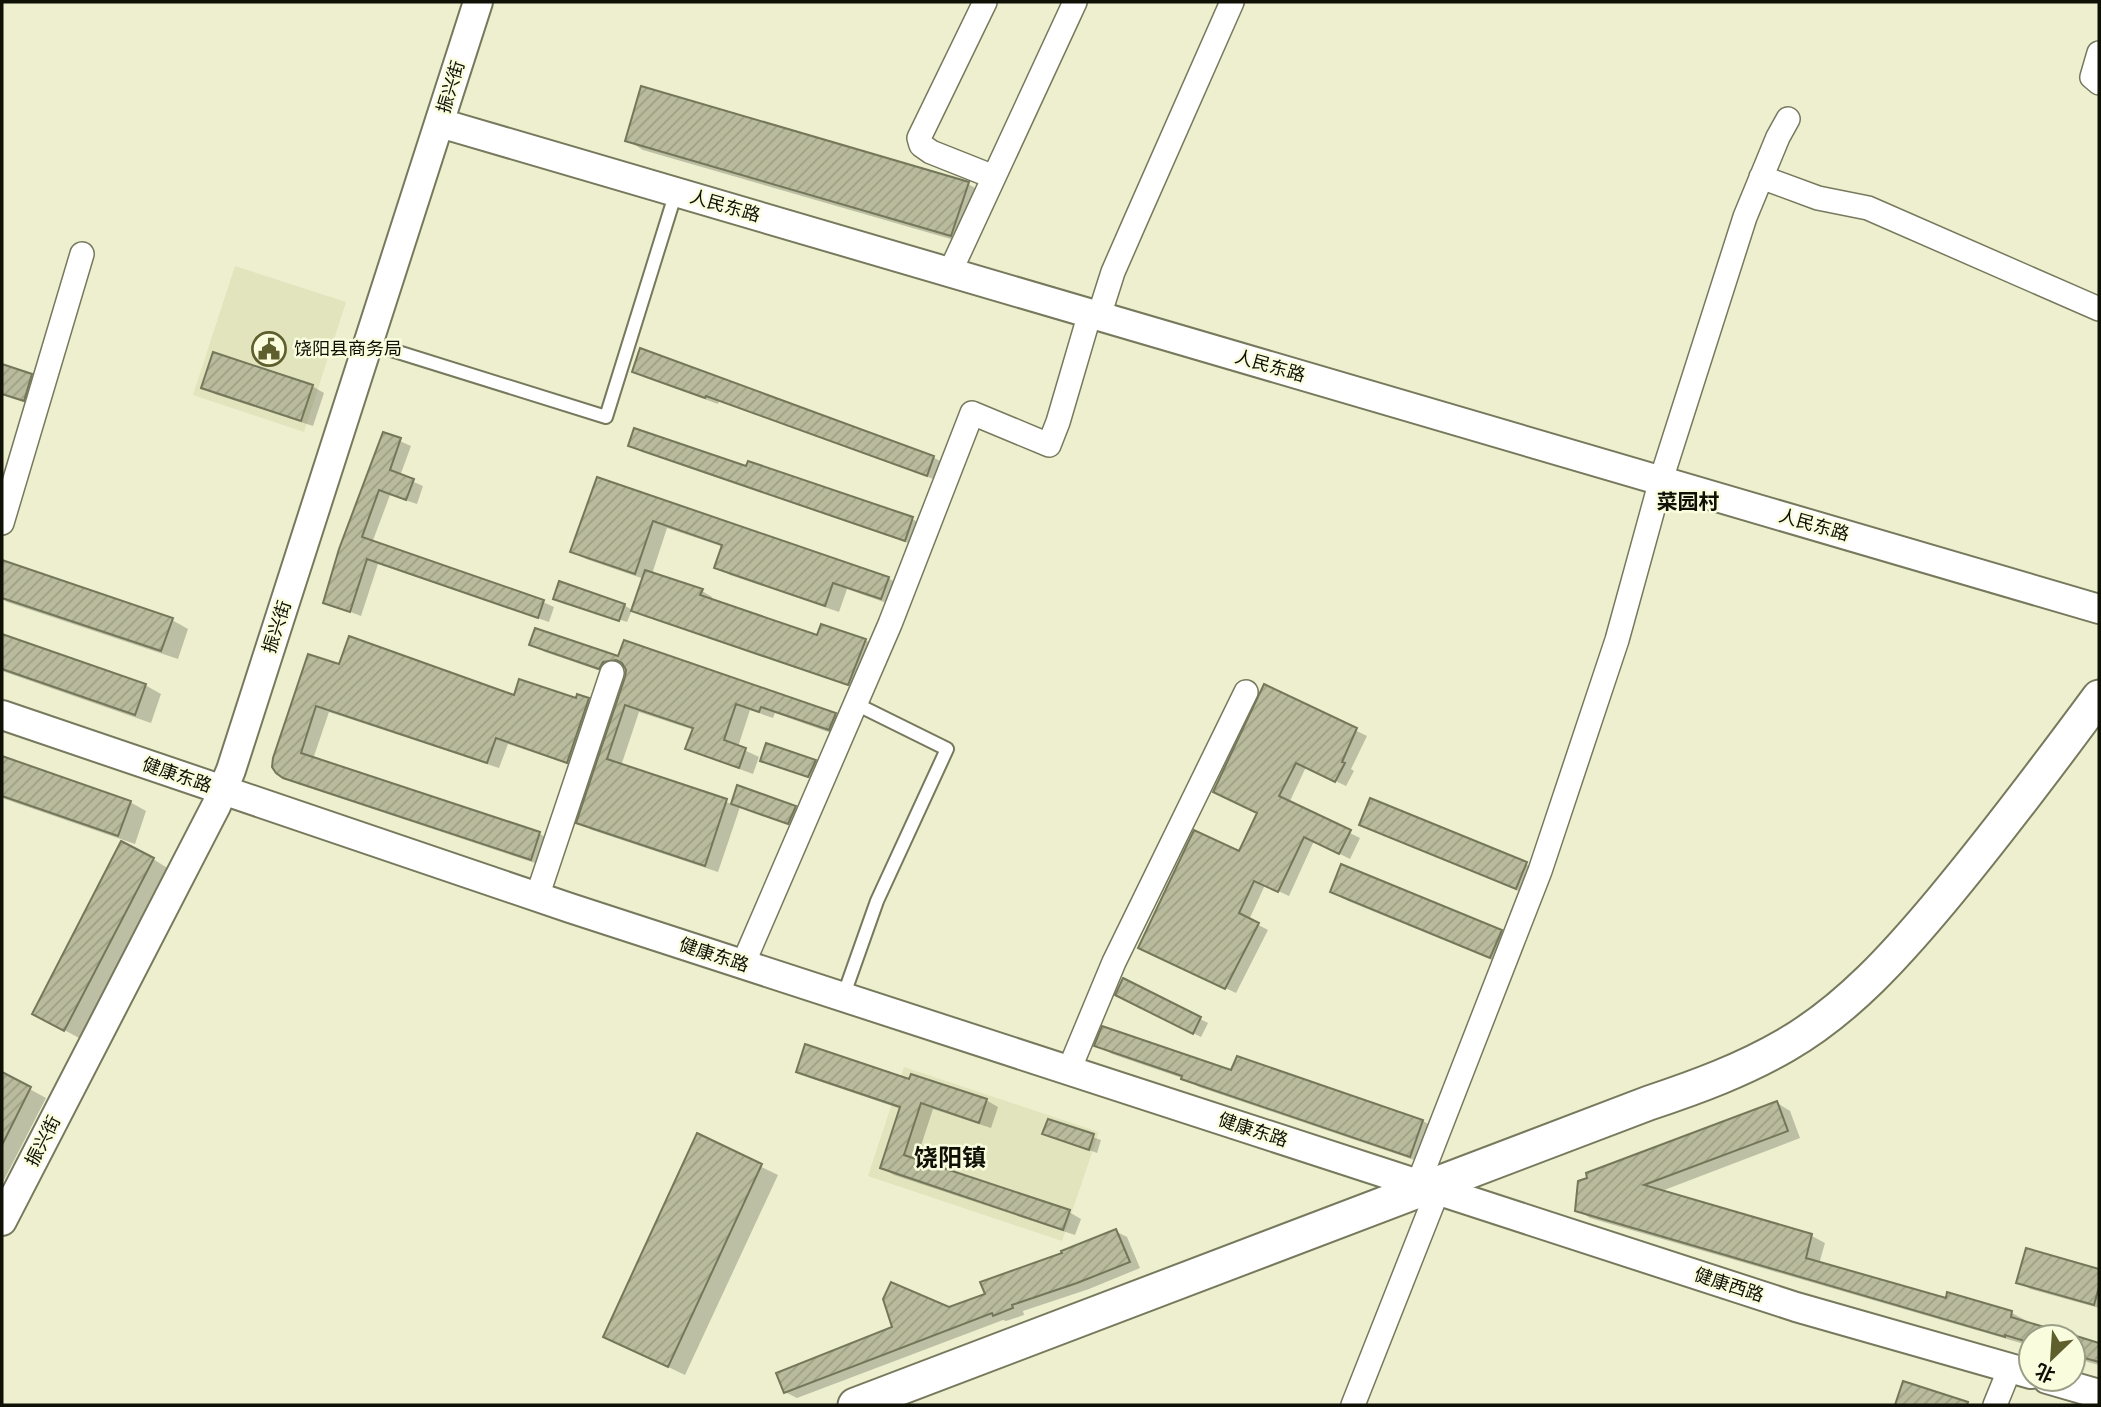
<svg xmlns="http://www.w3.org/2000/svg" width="2101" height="1407" font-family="'Golos Text','Noto Sans SC',sans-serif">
	<defs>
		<pattern id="building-hatch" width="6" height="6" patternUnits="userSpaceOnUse" patternTransform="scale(1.75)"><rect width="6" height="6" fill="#b9bb9c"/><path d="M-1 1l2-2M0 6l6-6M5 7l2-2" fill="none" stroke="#9ea085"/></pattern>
	</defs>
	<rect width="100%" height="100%" fill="#edefcf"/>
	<path fill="#e1e4bc" d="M235,266l111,36 -42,130 -111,-37z
		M904,1067l195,65 -37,109 -194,-65z"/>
	<path fill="#0003" d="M627,140l341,44 16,9 -16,51 -325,-94z
		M2,366l29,10 12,7 -7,23 -34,-11z
		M634,371l299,86 12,7 -6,17 -220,-80 -1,3 -72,-26z
		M312,386l12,7 -11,33 -98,-32 -12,-7z
		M384,434l27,12 -11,30 23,10 -6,18 -27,-9 -18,48 171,59 11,5 -5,15 -171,-58 -17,52 -36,-14z
		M630,445l117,23 165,51 12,6 -7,21 -275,-94z
		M598,479l290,99 14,8 -7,20 -48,-17 -8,23 -109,-37 -13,-8 7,-20 -57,-19 -15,46 50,17 10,6 -1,4 107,36 4,-11 43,14 11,6 -17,43 -216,-73 -10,-6 11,-31 -58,-20 -14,-8z
		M2,562l170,58 16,9 -10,30 -171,-57 -5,-3z
		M561,599l63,6 8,5 -5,12z
		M2,635l143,50 16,9 -10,29 -149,-52z
		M625,643l211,72 13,7 -7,15 -67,-24 -2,5 -23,-8 -12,37 21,10 -6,17 -52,-19 -14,-7 7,-18 -55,-18 -18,54 111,38 6,-17 65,25 -7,15 -56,-20 -22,65 -126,-42 -13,-7 48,-145 -1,-11 -9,2 -5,6 -67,-23 -14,-7 88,14z
		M340,666l175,31 73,3 12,7 -20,61 -72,-24 -9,24 -170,-56 -16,47 227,75 12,7 -8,25 -246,-82 -21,-12 -3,-6z
		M1265,686l102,50 -16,33 3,2 -8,15 -40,-19 -17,36 71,35 -10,21 -36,-18 -25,55 -24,-11 -16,35 19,10 -32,63 -86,-40 90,-99 19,-41z
		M2,758l128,44 16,9 -11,33 -133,-46z
		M762,760l53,1 8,4 -7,15z
		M1361,824l165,40 12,7 -10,24z
		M153,859l16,10 -88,170 -30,-16z
		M1332,892l169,40 16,9 -10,25 -159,-65z
		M1124,980l84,43 -7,14 -76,-38z
		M1096,1045l136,28 6,-15 185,63 15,9 -12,34 -227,-77 -14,-8 -73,-25z
		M798,1071l188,29 12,7 -7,21 -58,-19 -17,52 153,51 12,7 -6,16 -181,-60 -12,-7 19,-59 -91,-31z
		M2,1074l44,24 -44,86z
		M1777,1103l13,8 10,27 -141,54 153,44 13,7 -6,21 128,36 65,13 13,7 -1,3 75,21v21l-26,-7v-21h-42v9l-441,-128 -13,-8z
		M1049,1121l52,19 -4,13 -52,-20z
		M698,1136l80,39 -93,200 -63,-30z
		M1115,1231l12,6 13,31 -51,21 -66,22 1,4 -18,6 -3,-1 -206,78 -12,-6 164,-83 38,-14 77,-41z
		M2027,1251l72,20v37l-69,-19 -11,-7z"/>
	<path fill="url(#building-hatch)" stroke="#75775a" stroke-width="2" d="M641,86l328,96 -18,54 -326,-95z
		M640,348l294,108 -7,20 -221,-80 -1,2 -73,-26z
		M213,352l100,33 -12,36 -100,-33z
		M2,364l30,10 -8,27 -22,-7z
		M634,428l112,38 2,-5 165,56 -8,24 -277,-95z
		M383,432l18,6 -11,32 24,9 -8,21 -27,-10 -17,47 182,63 -6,18 -171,-59 -17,53 -27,-9 16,-54z
		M597,477l292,100 -8,22 -48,-16 -8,23 -111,-38 8,-23 -69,-24 -18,53 -65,-22z
		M2,560l171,58 -12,33 -159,-53z
		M645,570l58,19 -3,6 117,40 4,-11 45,15 -18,46 -217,-74z
		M559,581l66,23 -6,17 -66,-22z
		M535,628l83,28 6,-16 212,73 -7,17 -68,-23 -2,5 -23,-8 -12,36 22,8 -7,20 -54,-19 8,-21 -68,-23 -18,54 120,40 -22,67 -129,-43 49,-146 1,-7 -4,-7 -6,-3 -13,2 -4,7 -70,-24z
		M2,634l144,50 -11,31 -133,-46z
		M349,636l165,59 5,-16 57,19 1,-4 12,4 -22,65 -71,-25 -9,25 -171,-57 -15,47 239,79 -9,28 -248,-82 -7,-5 -4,-6 1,-9 35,-104 31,10z
		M1264,684l93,44 -15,34 3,1 -10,19 -39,-19 -17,33 72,34 -12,24 -35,-17 -26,55 -24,-11 -15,32 20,10 -34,66 -87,-41 56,-118 45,21 18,-38 -44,-21z
		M766,743l50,17 -8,17 -48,-16z
		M2,756l129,45 -13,35 -116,-40z
		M737,785l59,21 -8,18 -57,-20z
		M1370,798l157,64 -11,27 -157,-64z
		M121,841l33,17 -90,173 -32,-17z
		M1341,864l161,66 -12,28 -160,-66z
		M1123,978l78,39 -8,17 -78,-39z
		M1102,1026l129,44 6,-14 186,64 -13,37 -229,-78 1,-3 -88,-30z
		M805,1044l104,35 2,-5 76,25 -8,24 -58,-20 -17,52 166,55 -7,20 -183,-62 20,-61 -104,-35z
		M2,1072l29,15 -29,58z
		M1777,1101l11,30 -144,54 168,49 -6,24 140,40 1,-6 65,19 -1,6 53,16v4h-33v6l-26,-8v2l-430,-126 3,-30 9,-3 -1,-5z
		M1048,1119l46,15 -5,16 -47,-16z
		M697,1133l65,31 -94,203 -65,-30z
		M1116,1229l14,33 -53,21 -65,22 1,3 -20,8 -1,-3 -208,80 -8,-20 116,-46 -9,-28 8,-17 58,25 36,-13 -5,-12 82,-29 -1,-2z
		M2026,1248l73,21v18l-5,18 -78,-22z
		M2073,1335l26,8v19l-26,-7z
		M1903,1381l65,21 -1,3h-72z"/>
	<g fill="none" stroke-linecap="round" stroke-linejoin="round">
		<g stroke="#77795d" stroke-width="16">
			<path id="service" d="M369,343l237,74 70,-225
				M843,997l34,-96 70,-152 -91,-45"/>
		</g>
		<g stroke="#77795d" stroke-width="26">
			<path id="minor" d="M985,2l-66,136 2,7 10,7 63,25
				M2099,53l-7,24 7,6
				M1761,177l57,21 50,10 231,101
				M950,272l125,-270
				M1099,316l14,-44 21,-48 98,-222
				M2,523l80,-269
				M537,897l75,-224
				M743,964l147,-340 82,-211 77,32 9,-23 32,-109
				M1069,1070l45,-108 132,-270
				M1418,1184l122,-313 77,-231 44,-160 84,-263 33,-80 10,-18
				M1353,1405l85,-215
				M1995,1405l15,-37"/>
		</g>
		<g stroke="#77795d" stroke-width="32">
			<path id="tertiary" d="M440,123l1659,486
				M2,715l568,193 848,276 378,123 235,67
				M2,1221l214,-415 15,-36 247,-768
				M2047,1379l52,15"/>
		</g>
		<g stroke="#77795d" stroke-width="37">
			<path id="secondary" d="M855,1405l794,-302c48,-16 94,-33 137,-58 62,-36 111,-91 156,-145 55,-66 106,-134 157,-203"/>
		</g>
		<use href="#service" stroke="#fff" stroke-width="12"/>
		<use href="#minor" stroke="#fff" stroke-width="23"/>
		<use href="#tertiary" stroke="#fff" stroke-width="28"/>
		<use href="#secondary" stroke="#fff" stroke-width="33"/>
	</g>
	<defs>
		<g id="civic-ring" transform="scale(1.75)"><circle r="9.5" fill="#fafddd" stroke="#5e5f2d" stroke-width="1.5"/><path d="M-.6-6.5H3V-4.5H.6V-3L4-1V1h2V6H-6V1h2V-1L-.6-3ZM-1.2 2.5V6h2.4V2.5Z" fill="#5e5f2d"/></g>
	</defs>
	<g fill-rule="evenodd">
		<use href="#civic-ring" x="269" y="349"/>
	</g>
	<g text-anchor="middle" stroke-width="5" stroke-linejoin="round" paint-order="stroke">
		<g font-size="18" fill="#101106" stroke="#fafddd">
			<text transform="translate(451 87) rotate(-73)" y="6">振兴街</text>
			<text transform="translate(725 206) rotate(16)" y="6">人民东路</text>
			<text transform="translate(1270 366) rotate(16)" y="6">人民东路</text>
			<text transform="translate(1814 525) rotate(16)" y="6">人民东路</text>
			<text transform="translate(277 627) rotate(-72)" y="6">振兴街</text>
			<text transform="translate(177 775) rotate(19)" y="6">健康东路</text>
			<text transform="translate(714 955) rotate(18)" y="6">健康东路</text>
			<text transform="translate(1253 1130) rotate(18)" y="6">健康东路</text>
			<text transform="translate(43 1141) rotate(-63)" y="6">振兴街</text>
			<text transform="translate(1729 1285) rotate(18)" y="6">健康西路</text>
		</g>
		<g font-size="18" fill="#101106" stroke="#fafddd" text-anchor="start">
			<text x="294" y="355">饶阳县商务局</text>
		</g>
		<g font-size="21" font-weight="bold" fill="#101106" stroke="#fafddd">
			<text x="1688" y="509">菜园村</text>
		</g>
		<g font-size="24" font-weight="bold" fill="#101106" stroke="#fafddd">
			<text x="950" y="1166">饶阳镇</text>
		</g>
	</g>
	<rect width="2101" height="1407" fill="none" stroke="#101106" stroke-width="7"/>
	<g transform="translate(2052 1358) rotate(205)"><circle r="33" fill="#fafddd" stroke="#9c9f87" stroke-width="2"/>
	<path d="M0-5L12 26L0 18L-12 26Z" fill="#5e5f2d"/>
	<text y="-10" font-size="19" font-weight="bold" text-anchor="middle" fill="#101106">北</text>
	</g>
</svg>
